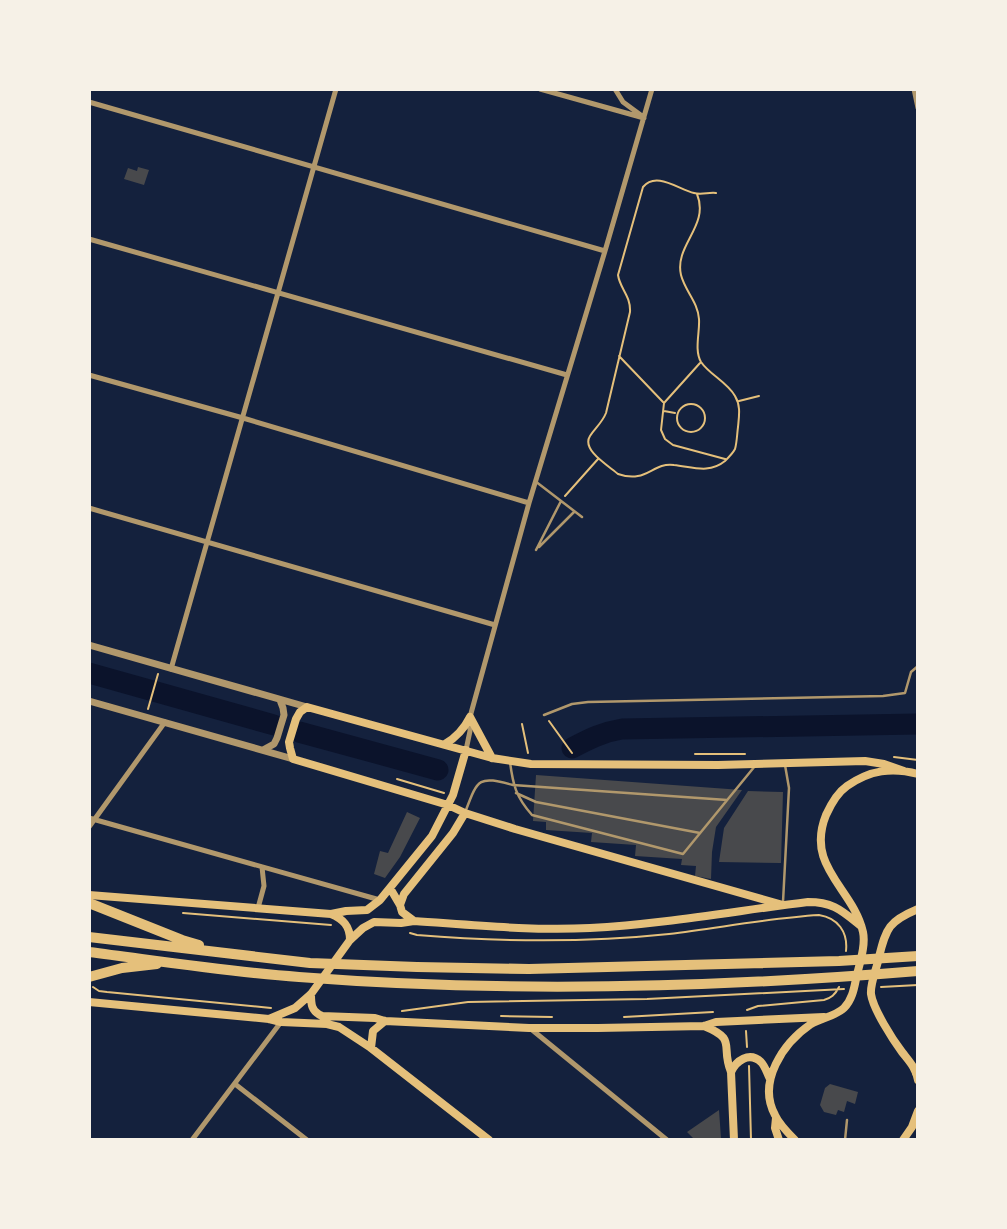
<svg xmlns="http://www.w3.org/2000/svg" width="1007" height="1229" font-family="'Fira Sans Condensed',sans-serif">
	<rect width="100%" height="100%" fill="#14213d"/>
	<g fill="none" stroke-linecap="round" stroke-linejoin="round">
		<path stroke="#0b132b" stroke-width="21" d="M89,673l185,52
			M299,732l139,38
			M572,748c17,-9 31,-16 50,-19l296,-5"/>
	</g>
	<path fill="#48494c" d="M138,167l11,3 -5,15 -20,-6 4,-11 9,3z
		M536,775l206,15 -26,37 -4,25 -1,27 -16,-3 1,-10 -15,-1 1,-6 -47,-3 1,-11 -45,-3 1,-9 -46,-3v-8l-13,-1z
		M748,791l35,1 -2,71 -62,-1 5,-34z
		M407,812l13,6 -20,39 -15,21 -11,-4 6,-23 8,2z
		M830,1084l28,8 -3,12 -8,-3 -3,11 -6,-2 -2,5 -12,-3 -4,-7 5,-17z
		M719,1110l2,28 -1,2h-25l-8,-8z"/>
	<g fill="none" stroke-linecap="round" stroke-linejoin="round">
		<path stroke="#e5c07b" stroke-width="2" d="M697,194c13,32 -23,51 -16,81 4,16 17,27 18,44 1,13 -5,31 2,43 9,13 26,20 34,34 6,10 4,20 3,31 -1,7 -1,15 -3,22 -2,4 -6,8 -10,12 -16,13 -32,6 -51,4 -22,-3 -27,19 -56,9 -9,-8 -37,-24 -28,-38 5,-8 12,-13 16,-23l24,-101c1,-16 -10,-23 -12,-37l25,-88c13,-16 35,2 51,6 8,2 15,-1 22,0
			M619,356l44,46
			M700,363l-36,40 -3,27 4,9 8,6 52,14
			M739,401l20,-5
			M677 418a14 14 0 1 1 28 0a14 14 0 1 1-28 0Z
			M664,411l11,2
			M565,496l33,-37
			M148,709l10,-35
			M549,721l23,32
			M522,724l6,29
			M695,754h50
			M894,757l24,3
			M397,779l47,14
			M183,913l148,12
			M410,933l7,2c86,7 167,8 252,-1 50,-6 100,-16 150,-19 19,3 29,17 27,36
			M93,987l6,4 8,1 164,16
			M881,987l37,-2
			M747,1010l11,-4 66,-6c7,-2 11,-5 15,-13
			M402,1011l66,-9 179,-3 197,-10
			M501,1016l51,1
			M624,1017l89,-5
			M746,1031l1,16
			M749,1066l2,74"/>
		<path stroke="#b1986c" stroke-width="2.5" d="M535,481l47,36
			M539,547l35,-35
			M536,550l25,-49
			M544,715l28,-11 16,-2 295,-6 22,-3 6,-21 7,-6
			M510,762c3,23 6,35 22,53l151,39 72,-88
			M516,793l20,9 164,31
			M466,810c12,-32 13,-34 47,-25l214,15
			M783,902l6,-114 -4,-23
			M845,1140l2,-20"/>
		<path stroke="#b1986c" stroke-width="5" d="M540,89l104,29
			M615,89l8,13 19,14
			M914,89l4,19
			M89,102l516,149
			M89,239l478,136
			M89,375l154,43 286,85
			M89,508l406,117
			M171,669l165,-580
			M466,750l4,-19v-14l59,-214 76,-252 47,-162
			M89,818l291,82
			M89,827l76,-105
			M258,908l6,-22 -2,-19
			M531,1029l136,111
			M235,1084l72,56
			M192,1140l89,-118"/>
		<path stroke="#b1986c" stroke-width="7" d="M89,645l218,62
			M89,701l204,58
			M263,750l11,-6 3,-6 7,-23 -1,-7 -3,-8"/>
		<path stroke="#e5c07b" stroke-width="8" d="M470,717l22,41
			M445,744c12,-7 19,-15 25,-27
			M390,888l10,17 2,7 12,9
			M89,895l242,19c12,5 19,12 19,26
			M400,905l4,-11 49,-61 12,-20
			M783,905l-268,-76 -50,-16 -17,-8 -155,-46 -3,-11 -1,-6 7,-23 4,-7 7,-5 185,51 39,6 187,1 147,-4 19,3 20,7
			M918,909c-29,12 -32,19 -39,48 -2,11 -9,26 -8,37 2,15 22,46 31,58 7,9 14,16 16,28
			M331,914l15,-3 21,-1 13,-10 52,-64 21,-41 13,-45
			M311,994c0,10 0,17 11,22l53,2 10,3 144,7h69l106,-2 12,-4 108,-5
			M89,1002l180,17 12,3 46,2 12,3 32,21 118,92
			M269,1019l26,-11 16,-14 39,-54 13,-12 11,-6 27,1 13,-2c59,4 118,10 176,7 73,-4 145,-17 218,-26 26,0 34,9 53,24
			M704,1026c34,14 16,19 27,46l3,68
			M371,1048l2,-17 12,-10
			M731,1072c5,-11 18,-21 30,-10 4,4 6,11 9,17
			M776,1118l-1,10 4,12
			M795,1140c-7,-7 -16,-16 -20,-25 -18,-33 8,-72 36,-91 10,-6 25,-8 33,-16 8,-8 10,-19 12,-29 3,-14 10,-33 7,-47 -10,-44 -58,-65 -37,-117 5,-11 11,-22 21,-29 23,-16 45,-19 71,-12
			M903,1140l9,-13 6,-16"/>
		<path stroke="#e5c07b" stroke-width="10" d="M89,903l93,37 17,5
			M89,937l221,26 107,4 112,2 310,-8 79,-5
			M89,952c70,9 140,20 210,25 205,16 414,11 619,-6
			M89,977l33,-9 35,-4
			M917,1073l1,-4"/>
	</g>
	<rect width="1007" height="1229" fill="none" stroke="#f6f1e7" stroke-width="182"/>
</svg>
